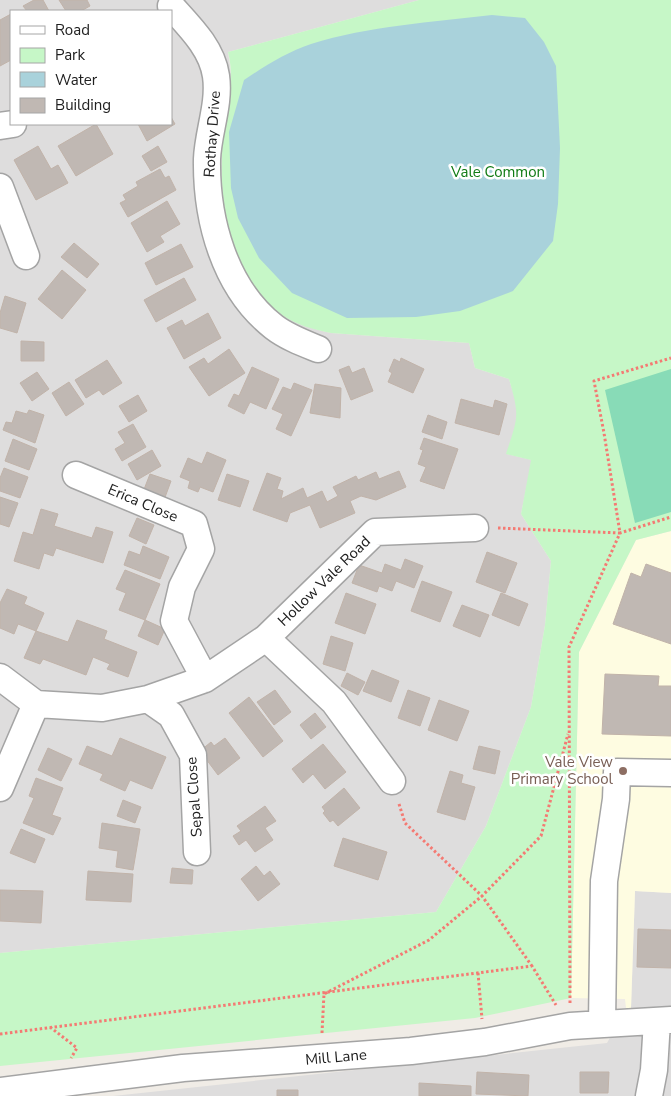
<svg xmlns="http://www.w3.org/2000/svg" width="671" height="1096" font-family="'Nunito Sans',sans-serif">
	<rect width="100%" height="100%" fill="#f0ece6"/>
	<path fill="#dedddd" fill-rule="evenodd" d="M0,0h419l-191,52 4,29 -3,24 54,210 35,15 13,3 138,10 6,25 34,11 9,29v10l-11,36 25,6 -11,54 30,47 -6,64 -14,82 -45,119 -50,86 -436,41zM11,11h160v113h-160z
		M635,891l36,2v203h-558l494,-53 19,-35h5z"/>
	<path fill="#fefce1" d="M671,531v362l-36,-2 -4,117h-5l-1,-9 -54,-1 8,-346 57,-112z"/>
	<path fill="#c6f7c7" d="M419,0h252v531l-35,9 -57,112 -8,346 -96,20 -475,48v-113l436,-41 50,-86 45,-119 14,-82 6,-64 -30,-47 10,-54 -25,-6c12,-37 14,-37 3,-75l-34,-11 -6,-25 -138,-10c-16,-3 -35,-8 -49,-18 -55,-40 -66,-122 -58,-184 4,-28 11,-51 4,-79z"/>
	<path fill="#88dbb7" d="M671,369v143l-36,11 -30,-133z"/>
	<path fill="#a9d2db" d="M492,15l33,3 19,24 12,24 4,82 -2,56 -5,37 -40,50 -53,20 -44,6 -69,1 -55,-25 -33,-35 -21,-40 -7,-30 -2,-56 15,-52c21,-14 43,-28 67,-36 58,-18 121,-22 181,-29z"/>
	<path fill="#c0b8b3" stroke="#c1b3a9" d="M34,0h9l6,11h-22l-4,-5z
		M59,0h28l3,6 -9,5h-15z
		M11,14v46l-11,6v-46z
		M171,117l4,7 -28,17 -9,-17h33z
		M96,124l17,30 -37,22 -18,-30z
		M38,146l13,23 7,-4 10,18 -32,17 -22,-40z
		M158,146l9,16 -16,9 -9,-15z
		M160,169l5,9 4,-2 7,14 -48,27 -8,-14 6,-3 -3,-5 15,-9 -2,-4z
		M167,201l13,23 -20,12 4,6 -17,10 -16,-29z
		M74,243l25,21 -12,14 -26,-21z
		M181,244l12,23 -37,18 -11,-22z
		M62,270l24,20 -24,29 -24,-20z
		M184,278l12,22 -40,22 -12,-22z
		M5,296l21,7 -9,30 -17,-5v-15z
		M208,313l13,25 -37,21 -17,-31 15,-8 3,6z
		M21,341l23,1v19h-23z
		M229,349l16,24 -36,23 -20,-29 15,-9 4,6z
		M401,358l23,11 -11,24 -25,-11 4,-9 -3,-2 5,-12 6,3z
		M107,360l15,23 -19,12 -4,-5 -13,8 -11,-18z
		M349,366l3,7 12,-5 9,23 -22,9 -12,-30z
		M252,367l27,12 -13,30 -16,-7 -6,12 -16,-8 6,-12 5,2z
		M37,372l12,17 -17,12 -12,-18z
		M69,382l15,22 -18,12 -14,-23z
		M294,383l18,7 -21,46 -15,-7 7,-15 -11,-5 11,-22 8,3z
		M315,384l26,4 -1,30 -30,-5z
		M138,395l9,16 -18,11 -10,-16z
		M461,399l32,9 2,-8 12,4 -8,31 -44,-12z
		M29,410l15,5 -9,28 -32,-13 3,-8 6,1 4,-12 11,3z
		M428,415l19,7 -5,17 -20,-7z
		M133,424l13,23 -24,14 -7,-12 10,-6 -7,-11z
		M424,438l34,11 -14,40 -24,-8 6,-14 -8,-3 5,-14 -3,-1z
		M13,439l24,10 -8,21 -24,-9z
		M152,450l9,16 -24,14 -9,-16z
		M207,452l19,8 -13,32 -13,-5 -2,5 -10,-4 2,-7 -10,-4 8,-19 14,6z
		M4,468l24,9 -8,21 -20,-7v-13z
		M399,471l7,16 -30,13 -15,-4 -11,5 5,12 -35,15 -10,-23 -20,8 -3,9 -34,-12 14,-37 14,5 -4,11 6,2 -2,8 22,-11 4,10 15,-7 5,11 11,-6 -5,-9 23,-11 2,4 18,-8 3,7z
		M150,474l21,7 -7,19 -21,-8z
		M227,474l22,7 -9,26 -22,-7z
		M0,497l18,6 -9,24 -9,-3z
		M41,509l17,5 -4,12 38,12 4,-11 17,5 -10,31 -47,-15 -3,8 -9,-3 -5,16 -25,-8 9,-29 10,3z
		M137,518l17,7 -8,19 -17,-8z
		M143,546l26,11 -9,22 -36,-14 5,-14 11,4z
		M487,552l30,11 -12,30 -29,-11z
		M405,559l18,7 -9,22 -18,-7 -4,10 -13,-5 -2,6 -25,-9 7,-18 23,8 3,-9 16,6z
		M646,564l25,9v71l-58,-20 18,-51 10,4z
		M125,570l35,14 -15,36 -26,-10 7,-17 -10,-4z
		M422,581l30,11 -12,30 -29,-11z
		M7,589l20,8 -3,7 20,9 -8,18 -18,-7 -4,10 -14,-6v-25z
		M346,593l30,11 -11,30 -30,-11z
		M501,593l27,11 -9,22 -27,-11z
		M462,605l27,10 -9,22 -27,-11z
		M77,620l30,11 -3,8 33,13 -9,25 -21,-8 3,-5 -17,-7 -7,18 -43,-16 -3,5 -16,-6 12,-27 32,11z
		M145,620l20,9 -7,16 -20,-9z
		M331,636l22,7 -8,28 -22,-7z
		M372,670l27,11 -8,21 -28,-11z
		M347,673l18,9 -7,13 -17,-9z
		M605,674l54,2 -1,10h13v50l-69,-2z
		M275,690l16,22 -17,13 -17,-23z
		M408,690l22,8 -10,28 -22,-8z
		M249,697l34,44 -20,16 -34,-44z
		M439,700l30,11 -12,30 -29,-11z
		M315,713l11,14 -15,12 -11,-14z
		M120,738l46,19 -14,32 -22,-9 -5,11 -25,-11 3,-6 -24,-10 8,-18 25,10z
		M225,738l15,20 -22,17 -18,-24 11,-9 3,4z
		M323,744l23,28 -21,17 -12,-15 -10,9 -11,-14z
		M479,746l21,5 -5,23 -22,-5z
		M48,748l24,11 -11,22 -23,-11z
		M450,771l13,4 -2,8 14,4 -10,33 -28,-8z
		M36,778l27,10 -11,27 9,3 -8,17 -30,-12 11,-25 -5,-2z
		M344,788l16,20 -22,18 -5,-6 -3,2 -7,-9 2,-2 -3,-4z
		M123,800l18,7 -6,16 -18,-7z
		M265,806l11,15 -11,7 8,12 -18,12 -9,-12 -7,5 -6,-9 8,-5 -4,-5z
		M102,823l38,6 -7,41 -17,-3 2,-16 -19,-3z
		M21,829l24,10 -10,24 -25,-10z
		M343,838l44,14 -9,28 -44,-14z
		M256,866l8,10 6,-5 10,13 -22,17 -17,-22z
		M172,868l21,2 -1,14 -22,-1z
		M88,871l45,3 -2,28 -45,-2z
		M0,890l43,1 -2,32 -41,-2z
		M638,929l33,1v38l-34,-1z
		M477,1072l52,3 -1,21 -52,-2z
		M580,1072h29l-1,21h-28z
		M419,1083l52,3v10h-52z
		M277,1090h21v6h-21z"/>
	<g fill="none" stroke-linecap="round" stroke-linejoin="round">
		<g stroke="#a4a4a4" stroke-width="29">
			<path id="minor" d="M171,6c18,20 41,42 45,70 4,28 -8,56 -9,83 -1,60 17,129 67,168 13,10 29,16 44,22
				M0,126l13,-2
				M0,187l26,69
				M76,475l118,49 7,25 -19,38 -8,34 31,58
				M266,638l68,64 58,79
				M0,677l36,27 66,4 46,-9 57,-20 61,-41 109,-106 100,-4
				M148,699l23,16 22,40 4,97
				M0,788l36,-84
				M602,1024l2,-143 12,-82 1,-27 54,1
				M0,1091l183,-23 228,-17 74,-9 85,-16 101,-6
				M649,1096l5,-26 3,-49"/>
		</g>
		<path stroke="#f47a73" stroke-width="3" stroke-dasharray="2.5 2.5" stroke-linecap="butt" d="M498,528l122,5 -16,-100 -10,-52 77,-23
			M399,804l6,19 77,73 50,70
			M478,973l4,46
			M570,1003l-1,-356 51,-114 51,-16
			M50,1027l27,21 -6,10
			M322,1033l2,-39 105,-54 53,-44 59,-60 27,-102
			M0,1034l532,-68 24,39"/>
		<use href="#minor" stroke="#fff" stroke-width="26"/>
	</g>
	<circle fill="#8d6e63" stroke="#fff" stroke-width="2" cx="623" cy="771" r="5"/>
	<g text-anchor="middle" stroke-width="5" stroke-linejoin="round" paint-order="stroke">
		<g font-size="15" fill="#202020" stroke="#fff">
			<text transform="translate(212 134) rotate(-86)" y="5">Rothay Drive</text>
			<text transform="translate(143 503) rotate(23)" y="5">Erica Close</text>
			<text transform="translate(324 581) rotate(-44)" y="5">Hollow Vale Road</text>
			<text transform="translate(194 797) rotate(-94)" y="5">Sepal Close</text>
			<text transform="translate(336 1057) rotate(-5)" y="5">Mill Lane</text>
		</g>
		<g font-size="15" fill="#107b14" stroke="#fff">
			<text x="498" y="177">Vale Common</text>
		</g>
		<g font-size="15" fill="#785e54" stroke="#fff" text-anchor="end">
			<text x="613" y="767">Vale View<tspan x="613" dy="17">Primary School</tspan></text>
		</g>
	</g>
	<rect x="10" y="10" width="162" height="115" fill="#ffffff" stroke="#a6a6a6"/>
	<rect x="20" y="26" width="25" height="8" fill="#ffffff" stroke="#a6a6a6"/>
	<text x="55" y="35" font-size="15" fill="#202020">Road</text>
	<rect x="20" y="48" width="25" height="15" fill="#c6f7c7" stroke="#a6a6a6"/>
	<text x="55" y="60" font-size="15" fill="#202020">Park</text>
	<rect x="20" y="72" width="25" height="15" fill="#a9d2db" stroke="#a6a6a6"/>
	<text x="55" y="85" font-size="15" fill="#202020">Water</text>
	<rect x="20" y="98" width="25" height="15" fill="#c0b8b3" stroke="#a6a6a6"/>
	<text x="55" y="110" font-size="15" fill="#202020">Building</text>
</svg>
